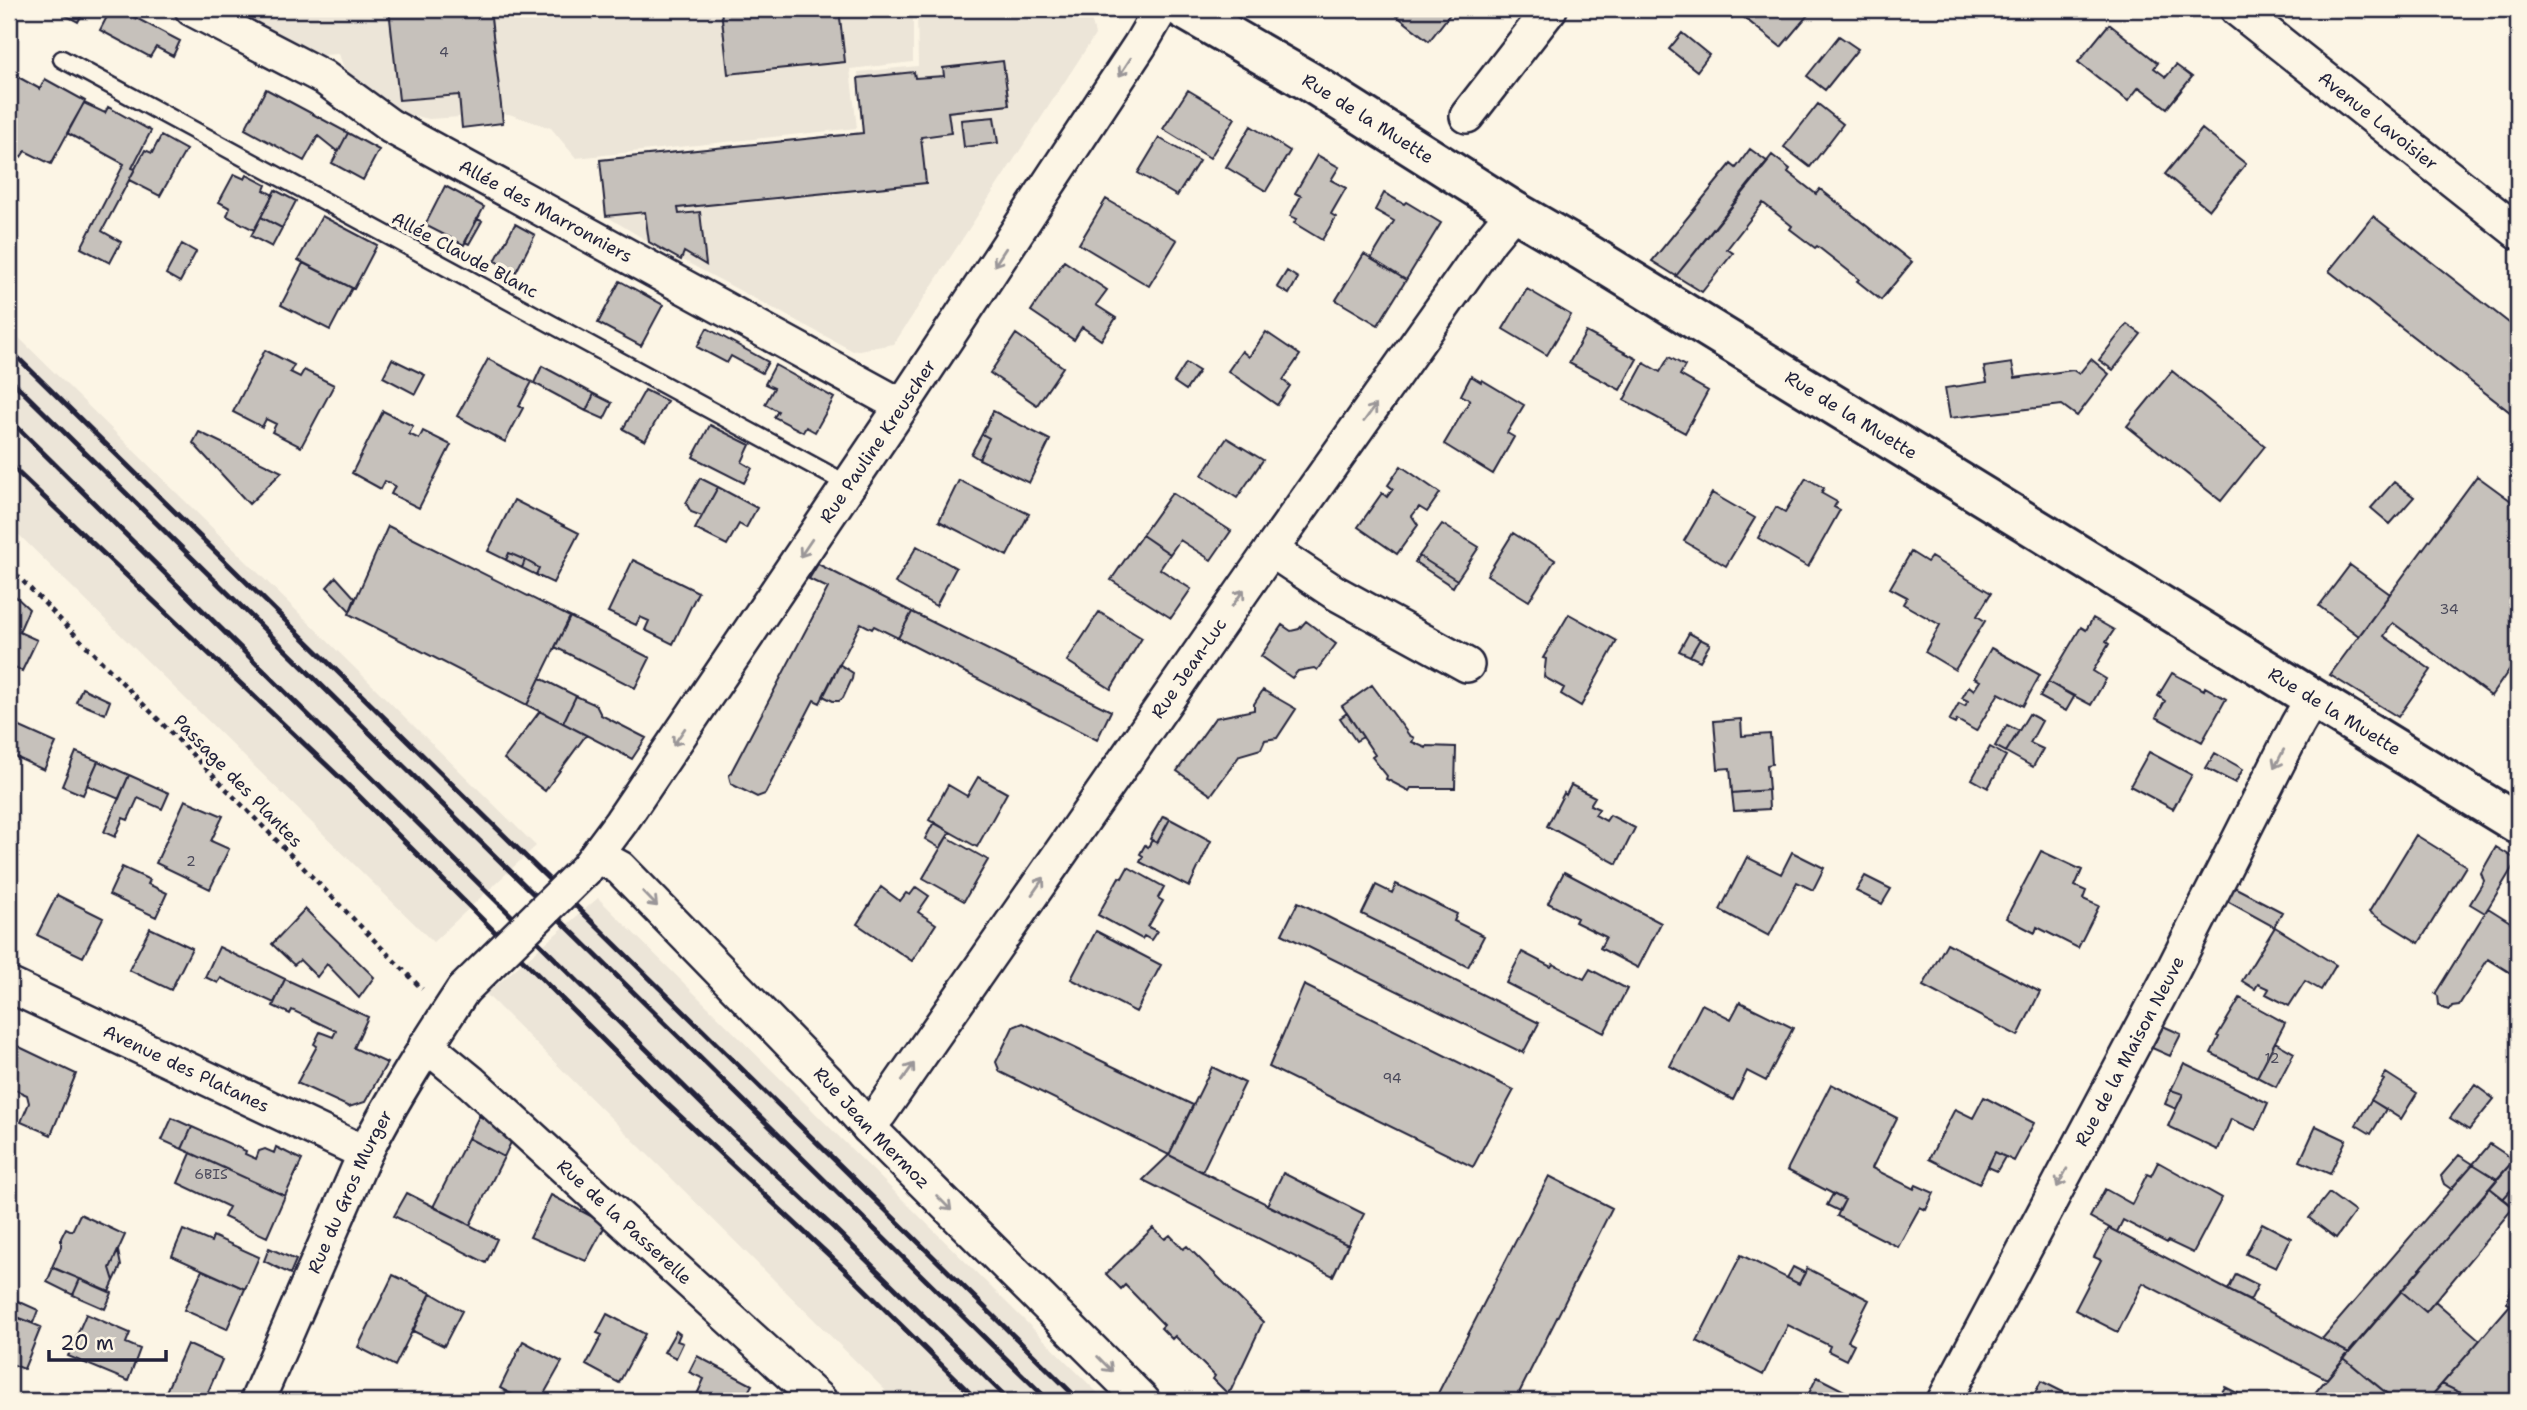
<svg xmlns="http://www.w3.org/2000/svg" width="2527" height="1410" font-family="'Shantell Sans',sans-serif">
	<rect width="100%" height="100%" fill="#fcf5e5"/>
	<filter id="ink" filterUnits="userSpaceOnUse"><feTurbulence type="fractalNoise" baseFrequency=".0143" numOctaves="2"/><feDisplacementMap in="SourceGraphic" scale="14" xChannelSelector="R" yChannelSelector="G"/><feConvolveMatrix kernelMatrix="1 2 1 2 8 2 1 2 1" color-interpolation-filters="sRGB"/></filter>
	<g filter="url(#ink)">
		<path fill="#ece5d8" d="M213,9h700v53l-63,7 7,59 -281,30 -25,-30 -42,-14 -80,5 -40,-9 -43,-36 -7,-20 -34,2z
			M917,9h172l6,26 -201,309 -41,7 -204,-109 -43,-26 257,-83 -5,-61 60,-6z
			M9,328l527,518 -103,96 -424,-417z
			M598,898l508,503h-210l-410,-407z"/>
		<path fill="#c6c1bb" stroke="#22223b" stroke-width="2" d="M65,9h20l-7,13 -15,-8z
			M111,9h8l61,32 -7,15 -17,-9 -6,10 -50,-27z
			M389,9h101l13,114 -41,5 -3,-33 -60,5z
			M721,9h118l6,53 -117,12z
			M1388,9h66l-25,32z
			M1720,9h79l9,6 -27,32 -44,-35 -5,6z
			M2109,24l49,39 -4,5 12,9 10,-12 16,12 -25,31 -28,-21 -11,14 -50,-39z
			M1682,33l27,22 -12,16 -28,-22z
			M1839,36l19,13 -33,41 -18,-14z
			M1003,61l6,44 -61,7 3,21 -30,4 5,46 -248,25 1,6 21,-2 6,53 -22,-13 -3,8 -32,-18 -4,-30 -39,4 -6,-56 263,-27 -5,-55 56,-6 1,6 29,-2 -1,-8z
			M9,72l31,17 5,-10 40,22 -34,63 -26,-13 -4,6 -12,-6z
			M266,89l82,44 -10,19 -20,-16 -14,25 -59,-32z
			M1188,90l47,28 -25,40 -47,-29z
			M84,103l21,10 3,-6 43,24 -19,37 3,1 -33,62 19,11 -11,21 -29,-15 43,-84 -57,-31z
			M1818,104l25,20 -33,43 -26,-20z
			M994,117l4,26 -34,4 -3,-27z
			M1251,126l39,25 -24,40 -40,-24z
			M2202,129l44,35 -37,46 -44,-36z
			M348,133l31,17 -16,30 -31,-17z
			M161,136l25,14 -26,46 -31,-16 16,-30 7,3z
			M1159,138l40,23 -22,35 -39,-23z
			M1750,149l18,13 -92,114 -24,-15 79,-97 5,4z
			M1317,155l22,12 -8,13 15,8 -15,26 5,3 -14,23 -28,-17 3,-4 -7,-3 11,-20 -6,-3z
			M1772,155l18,14 -2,3 28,22 4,-5 92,73 -31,38 -24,-19 2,-2 -42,-33 -2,2 -25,-19 2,-3 -29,-23 -36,46 6,4 -31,39 -26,-16z
			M234,174l11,5 2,-4 19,10 -2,5 9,5 -19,35 -27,-14 3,-8 -11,-6z
			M445,186l39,21 -20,38 -39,-20z
			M275,190l21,11 -14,27 -21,-11z
			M1384,193l20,11 2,-2 35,21 -35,57 -35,-21 23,-38 -19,-11z
			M1106,199l71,41 -28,46 -70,-42z
			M322,216l55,29 -23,44 -56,-29z
			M2373,216l145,114v82l-3,4 -186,-145z
			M261,217l21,11 -10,19 -21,-11z
			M477,219l5,2 -13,23 -4,-2z
			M515,224l20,11 -19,37 -21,-11z
			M182,244l14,8 -16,30 -14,-8z
			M1364,254l42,26 -28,45 -42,-25z
			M1064,261l43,29 -11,15 20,13 -15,22 -19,-13 -8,13 -43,-29z
			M303,263l49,25 -22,42 -49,-25z
			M1287,271l11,7 -9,16 -12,-7z
			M620,281l43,24 -22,41 -43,-23z
			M1527,289l44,26 -24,40 -44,-26z
			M2127,324l14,10 -28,36 -14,-10z
			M707,328l61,34 -6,11 -31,-17 -4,7 -30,-16z
			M1266,332l34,23 -17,25 7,6 -13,19 -49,-34 14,-20 7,6z
			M1586,332l51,27 -17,31 -51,-27z
			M1016,334l47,33 -26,38 -47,-32z
			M265,350l29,15 -4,7 10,5 4,-7 30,15 -33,62 -29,-15 4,-8 -10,-5 -4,8 -29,-15z
			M1669,357l16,9 -5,9 28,16 -23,42 -61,-33 20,-37 16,9z
			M392,359l33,16 -10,19 -32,-17z
			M488,359l44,23 -13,24 4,2 -18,34 -48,-26z
			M2091,359l18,15 -32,42 -15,-11 -112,13 -5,-30 42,-6 -3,-15 28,-4 3,15 58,-8 6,4z
			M1186,363l13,8 -13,19 -12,-8z
			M775,365l59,33 -19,34 -9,-5 -3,5 -29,-15 4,-6 -13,-7 9,-16 -9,-4z
			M542,366l52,28 -8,17 -52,-28z
			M2172,371l93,75 -44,55 -94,-75z
			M1471,376l10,6 1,-2 42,25 -17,28 7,4 -21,37 -49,-30 26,-44 -9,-5z
			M645,390l22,11 -22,40 -22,-12z
			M594,394l18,9 -8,16 -18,-8z
			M383,411l30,15 -4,8 10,5 4,-8 28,14 -32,63 -28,-14 4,-8 -10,-5 -4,8 -29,-16z
			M993,411l57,29 -21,43 -50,-24 10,-21 -7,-4z
			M710,425l40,20 -8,17 10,6 -8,15 -51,-26z
			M199,432l83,40 -33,32 -56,-61z
			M982,434l7,4 -10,21 -8,-5z
			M1227,438l36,22 -26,38 -35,-23z
			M1401,466l39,27 -13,19 -8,-5 -7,9 6,9 -21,29 -39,-27 24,-34 5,4 6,-8 -5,-4z
			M2477,476l41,30v151l-27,39 -98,-73 -9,13 47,34 -33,47 -68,-42z
			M700,478l18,9 -16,29 -11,-4 -5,-9z
			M1806,478l18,10 -3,5 16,9 -3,5 6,3 -32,57 -50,-29 18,-31 9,5z
			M959,480l70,34 -22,42 -68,-35z
			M2394,482l20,15 -24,27 -19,-16z
			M718,487l39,21 -11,20 -7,-4 -12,21 -32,-16z
			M1172,493l59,38 -20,29 -31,-20 -10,14 -28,-19z
			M1712,493l43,25 -29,48 -42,-25z
			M514,500l65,33 -26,50 -17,-8 3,-7 -14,-8 -16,-7 -3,7 -18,-9z
			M1442,524l37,23 -22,33 -38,-24z
			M388,526l182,91 -43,88 -178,-91z
			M1513,533l42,27 -26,41 -42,-26z
			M1142,535l28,19 -10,15 31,20 -20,29 -60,-38z
			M917,546l39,22 -20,38 -41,-23z
			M1911,552l16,10 4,-5 60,36 -14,23 8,5 -30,49 -30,-18 15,-27 -37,-21 4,-7 -17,-9z
			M509,553l16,7 -3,8 -16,-8z
			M1419,556l38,24 -4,7 -38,-25z
			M525,560l14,8 -3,7 -14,-7z
			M633,560l65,32 -25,52 -28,-14 4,-9 -9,-4 -4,8 -28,-13z
			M818,564l94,48 -14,26 -24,-12 -2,3 -11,-6 -41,80 -6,-3 -49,94 -8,3 -26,-13 -2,-8 99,-188 -19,-9z
			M2350,565l40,29 -31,42 -40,-30z
			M336,577l19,21 -5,13 -23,-24z
			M13,594l16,15 -10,23 18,8 -15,31 -13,-7v-60z
			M912,612l199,99 -14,29 -199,-102z
			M1099,612l43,26 -31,51 -44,-28z
			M1569,614l48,27 -36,65 -20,-12 3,-6 -20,-11 2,-18 -3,-1z
			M570,617l80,41 -15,30 -80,-41z
			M2093,618l21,12 -8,12 3,2 -16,27 13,8 -15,26 -43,-23 33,-55 5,3z
			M1306,621l30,23 -19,26 -3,-2 -16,3 -6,7 -31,-22 21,-31 9,6 8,-2z
			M1689,633l11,6 -10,17 -11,-5z
			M1700,639l10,5 -10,17 -10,-5z
			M1991,648l49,27 -17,31 -24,-13 -23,38 -19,-11 -2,4 -6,-3 10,-18 6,3 3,-5 -6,-3 7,-12 5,4 6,-9 -6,-3z
			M839,664l14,9 -1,6 -9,19 -4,3h-6l-10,-5z
			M2172,673l32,17 1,-3 21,12 -24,43 -46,-25 9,-16 -7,-5z
			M540,678l36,18 -13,27 -36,-18z
			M2048,682l26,15 -8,14 -26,-14z
			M1372,685l37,50 5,3 -2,4 14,6 1,-2 29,1 -1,41h-44l-2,3 -23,-12 1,-3 -15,-19 3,-2 -33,-49z
			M82,688l28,13 -5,13 -29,-12z
			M1263,690l33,19 -19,29 -12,2 -4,9 -21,6 -29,40 -34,-24 38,-53 39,-8v-6z
			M576,696l20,9 5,10 45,23 -14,21 -69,-36z
			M540,711l46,24 -41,56 -41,-32z
			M1347,713l16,24 -7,4 -16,-23z
			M2029,714l13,7 -12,22 13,6 -10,18 -27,-15z
			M1741,719l1,17 28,-2 2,30 -5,1 2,25 -37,3 -2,-25 -12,1 -4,-48z
			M9,722l47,21 -12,27 -35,-16z
			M2007,725l12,6 -13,21 -11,-6z
			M1990,747l16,9 -18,32 -16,-9z
			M76,752l22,9 -15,34 -21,-9z
			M2149,752l43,23 -19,34 -43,-23z
			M2215,753l28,16 -8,14 -29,-15z
			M98,761l31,14 -10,24 -32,-14z
			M129,775l40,18 -7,16 -24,-11 -10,22 -5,-2 -8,19 -11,-5z
			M978,777l29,16 -30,54 -48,-27 19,-35 19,11z
			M1571,785l24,12 -5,8 9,4 -4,6 11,6 4,-6 25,13 -18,36 -70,-38 17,-33 2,2z
			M1768,790l1,19 -35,2 -2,-18z
			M185,800l38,16 -12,25 18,8 -19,40 -54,-26z
			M1163,816l7,3 -13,24 -7,-4z
			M1170,819l41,22 -22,46 -49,-25 3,-6 -3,-2 5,-9 3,2 4,-7 5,3z
			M934,822l16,10 -10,16 -15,-9z
			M2416,835l50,31 -47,77 -50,-31z
			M947,837l41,23 -24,41 -41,-23z
			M2496,847l21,13 -32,53 -15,-9 14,-23 -3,-8z
			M2041,851l41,19 -7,16 11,5 -3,8 16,7 -21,42 -41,-21 -2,6 -29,-15z
			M1792,852l32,16 -11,22 -16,-8 -28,54 -49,-26 27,-53 34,17z
			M122,867l28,13 -2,4 19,9 -11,24 -47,-22z
			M1128,867l36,20 -6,11 5,3 -15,26 9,4 -6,9 -7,-4 -2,3 -44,-24 21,-38 3,1z
			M1564,872l97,51 -23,45 -38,-20 6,-11 -31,-15 2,-4 -29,-15z
			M1865,876l26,13 -9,15 -26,-13z
			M1396,884l61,30 -3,7 30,15 -16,31 -106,-53 14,-29 16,8z
			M881,887l19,14 6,-8 4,2 6,-8 13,9 -11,16 18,12 -24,37 -55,-37z
			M2234,887l48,25 -8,15 -47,-26z
			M57,895l46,23 -20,39 -46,-22z
			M1298,902l241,121 -16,30 -241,-119z
			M2488,908l30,19v41l-4,7 -26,-16 -29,46 -7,1 -2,4 -7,-2 -4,-3 -1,-9 -3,-2z
			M305,909l69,68 -15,21 -32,-34 -10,13 -17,-17 -6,5 -22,-21z
			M2275,927l61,38 -15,25 -16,-9 -16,25 -23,-12 3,-5 -11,-5 -3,5 -13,-8z
			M150,928l42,20 -21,42 -42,-20z
			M1096,931l65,34 -25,47 -65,-33z
			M1947,943l93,49 -22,44 -95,-50z
			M219,947l66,32 -11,24 -53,-25 -3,5 -13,-6z
			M1522,952l29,15 2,-3 31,15 6,-10 37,20 -23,44 -98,-50z
			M285,979l83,38 -14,31 33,15 -22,39 -16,5 -52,-24 20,-37 -3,-2 6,-12 13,5 3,-6 -44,-21 -2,4 -17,-8z
			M1304,985l210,105 -41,77 -204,-100z
			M2240,998l45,25 -28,54 -46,-24 8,-16 -2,-1z
			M1740,1002l53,26 -27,53 -19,-10 -14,29 -63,-34 32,-62 29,15z
			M1023,1023l170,82 -24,50 -169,-83 -4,-10 17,-35z
			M2163,1026l18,8 -11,22 -18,-8z
			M2275,1042l19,11 -18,34 -19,-10z
			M11,1043l65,31 -25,61 -30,-13 8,-19 -2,-8 -18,-8v-38z
			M2184,1063l84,40 -12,27 -25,-11 -13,31 -50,-24 15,-32 -12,-4z
			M1212,1067l33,16 -43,89 -33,-17z
			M2386,1073l31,20 -16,26 -30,-19 13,-20 -2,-1z
			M1831,1084l66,34 -25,50 42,21 2,-4 18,8 -8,17 -6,-3 -22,40 -61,-31 8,-16 -58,-30z
			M2475,1085l19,14 -25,31 -19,-12z
			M2171,1090l12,4 -7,15 -11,-5z
			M1984,1097l50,26 -20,38 -19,-9 -16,32 -50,-25 26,-50 18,9z
			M2371,1100l15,9 -15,25 -15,-9z
			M479,1116l36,18 -11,23 -36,-19z
			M172,1118l20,9 -10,22 -20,-9z
			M2316,1126l30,14 -16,34 -30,-13z
			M192,1127l54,24 -1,3 11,5 3,-8 6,-2 9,4 2,-6 26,13 -17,36 -103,-47z
			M468,1138l36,19 -34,68 -37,-18z
			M2490,1144l24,16 -17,19 -24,-15z
			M1995,1152l10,5 -8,14 -9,-4z
			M191,1153l94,43 -18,41 -43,-20 5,-10 -51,-24z
			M1169,1155l179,90 -15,31 -190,-96z
			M2459,1155l14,9 -22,25 -7,-5 -3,-8z
			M2514,1160l4,3v19l-15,17 -13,-11z
			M2158,1162l64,36 -29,55 -25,-12 -1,2 -44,-23 -6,12 -27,-15 15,-28 27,15 15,-30 4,2z
			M2473,1164l24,15 -148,174 -27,-14z
			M1283,1173l81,41 -16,31 -81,-40z
			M1549,1176l63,32 -97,193h-81z
			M2490,1188l24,19 -88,105 -25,-21z
			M2511,1190l7,7v14l-15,-12z
			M407,1193l90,46 -11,24 -92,-47z
			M2329,1193l26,19 -19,26 -27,-20z
			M1833,1194l12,6 -6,11 -12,-6z
			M551,1195l55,29 -20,37 -56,-24z
			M80,1214l45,21 -15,33 4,13 -5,11 -57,-25 9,-20v-9l5,-10 6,3z
			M2262,1223l29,15 -15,30 -30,-14z
			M1153,1228l12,11 5,-4 13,14 4,-3 76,76 -32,68 -4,3 -14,-14 2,-3 -40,-40 -3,3 -11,-11 3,-3 -39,-40 -4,4 -15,-15z
			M2109,1228l119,62 121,63 -22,26 -184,-96 -25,49 -43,-22 26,-50 -7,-3z
			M183,1230l28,12 2,-6 46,21 -14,32 -73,-33z
			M269,1248l27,12 -6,14 -26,-13z
			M118,1251l3,15 -7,15 -4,-13z
			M1741,1255l58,29 8,-16 62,32 -21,41 6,3 -8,16 -18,-9 2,-5 -42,-21 -25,50 -66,-34z
			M1793,1267l12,6 -6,11 -12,-6z
			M53,1268l27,11 -7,16 -26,-13z
			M202,1270l43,19 -18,40 -43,-19z
			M2236,1274l22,11 -8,16 -22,-11z
			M393,1275l38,18 -36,73 -37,-19z
			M80,1279l32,14 -7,16 -32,-14z
			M2518,1280v29l-11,-6 6,-21z
			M2401,1291l25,21 9,-11 45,39 -53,61h-31l-52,-43z
			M431,1293l31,18 -18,35 -31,-15z
			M9,1297l29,13 -5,13 -24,-9z
			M2510,1305l8,4v92h-42l-34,-17z
			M9,1314l32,13 -17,42 -15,-6z
			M86,1314l44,19 -4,10 14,6 -12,32 -60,-25z
			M607,1314l38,20 -26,49 -33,-18 16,-30 -5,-2z
			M676,1331l4,3 -3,7 6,2 -7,15 -12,-6z
			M523,1341l39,21 -22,39h-16l-24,-13z
			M187,1344l35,16 -18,41h-29l-11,-5z
			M697,1356l55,29 -9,16h-49l10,-22 -15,-7z
			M2344,1358l20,17 32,26h-85l-2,-1z
			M1817,1377l47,24h-59z
			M2041,1381l40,20h-50z
			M2442,1384l29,14 -2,3h-42z
			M2225,1387l28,14h-36z"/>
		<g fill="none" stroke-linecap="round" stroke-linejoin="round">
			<g stroke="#22223b" stroke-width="21">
				<path id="lane" d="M62,59l787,426"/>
			</g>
			<g stroke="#22223b" stroke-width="38">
				<g id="street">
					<path id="s1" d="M192,9l131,68 67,49 512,280"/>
					<path id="s2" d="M2237,9l281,223"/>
					<path d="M1467,116l83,-107"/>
					<path d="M1271,550l63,42 133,73"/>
					<path id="s3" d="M598,856l22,12 213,219 35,40 275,274"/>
					<path id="s4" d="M586,869l35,-47 281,-416 238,-361 21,-36"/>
					<path id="s5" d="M9,985l356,168"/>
					<path id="s6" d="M426,1045l45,37 349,319"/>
					<path id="s7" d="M868,1127l12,-14 391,-563 219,-310 24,-29"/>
					<path id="s8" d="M257,1401l108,-248c29,-57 63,-110 98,-163"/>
					<path id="s9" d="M1944,1401l229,-431 124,-245 15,-26"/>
				</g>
			</g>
			<g stroke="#22223b" stroke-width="44">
				<g id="secondary">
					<path id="s10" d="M1183,9l127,73 204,129 69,40 935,573"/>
				</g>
			</g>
			<path stroke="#22223b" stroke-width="4.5" stroke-dasharray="5 5" stroke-linecap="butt" d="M9,567l413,422"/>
			<use href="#lane" stroke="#fcf5e5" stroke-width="16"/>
			<use href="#street" stroke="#fcf5e5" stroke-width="33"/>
			<use href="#secondary" stroke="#fcf5e5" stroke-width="38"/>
			<path stroke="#22223b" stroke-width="5" d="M9,349l1071,1052
				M9,378l1040,1023
				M9,419l709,701 116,108 176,173
				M9,464l345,327 309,309 182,170 133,131"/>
			<g stroke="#22223b" stroke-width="38" stroke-linecap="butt">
				<path id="street-bridge" d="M463,990l123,-121"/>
			</g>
			<use href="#street-bridge" stroke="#fcf5e5" stroke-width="33"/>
		</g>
		<defs><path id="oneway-shaft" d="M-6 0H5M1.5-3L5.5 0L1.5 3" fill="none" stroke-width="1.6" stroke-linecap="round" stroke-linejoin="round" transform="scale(1.75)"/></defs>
		<g stroke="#9a9698">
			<use href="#oneway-shaft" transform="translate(1125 67) rotate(123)"/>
			<use href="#oneway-shaft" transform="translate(1000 257) rotate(123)"/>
			<use href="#oneway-shaft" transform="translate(1370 413) rotate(-54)"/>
			<use href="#oneway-shaft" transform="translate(806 548) rotate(124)"/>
			<use href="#oneway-shaft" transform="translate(1238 598) rotate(-55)"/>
			<use href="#oneway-shaft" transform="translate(679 737) rotate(124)"/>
			<use href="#oneway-shaft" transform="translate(2279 759) rotate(117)"/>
			<use href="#oneway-shaft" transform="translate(1038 886) rotate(-55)"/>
			<use href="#oneway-shaft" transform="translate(650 899) rotate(46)"/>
			<use href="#oneway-shaft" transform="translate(908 1072) rotate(-55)"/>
			<use href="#oneway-shaft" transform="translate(2062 1178) rotate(118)"/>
			<use href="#oneway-shaft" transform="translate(944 1203) rotate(45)"/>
			<use href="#oneway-shaft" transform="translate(1105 1364) rotate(45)"/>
		</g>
	</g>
	<g text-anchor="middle" stroke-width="7" stroke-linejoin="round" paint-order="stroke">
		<g font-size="14" fill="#4b4a5b">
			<text x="444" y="57">4</text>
			<text x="2449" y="614">34</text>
			<text x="191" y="866">2</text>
			<text x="2272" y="1063">12</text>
			<text x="1392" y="1083">94</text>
			<text x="211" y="1179">6BIS</text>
		</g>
		<g font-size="18" fill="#22223b" stroke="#fcf5e5">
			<text dy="6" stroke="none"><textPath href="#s10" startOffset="215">Rue de la Muette</textPath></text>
			<text dy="6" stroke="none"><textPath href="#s2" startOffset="180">Avenue Lavoisier</textPath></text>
			<text dy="6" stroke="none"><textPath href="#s1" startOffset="408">Allée des Marronniers</textPath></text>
			<text transform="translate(465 255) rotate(28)" y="6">Allée Claude Blanc</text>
			<text dy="6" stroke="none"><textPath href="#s10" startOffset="782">Rue de la Muette</textPath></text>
			<text dy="6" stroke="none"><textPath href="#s4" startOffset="518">Rue Pauline Kreuscher</textPath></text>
			<text dy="6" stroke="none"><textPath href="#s7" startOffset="560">Rue Jean-Luc</textPath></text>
			<text dy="6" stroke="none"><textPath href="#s10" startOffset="1349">Rue de la Muette</textPath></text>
			<text transform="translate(238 781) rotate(46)" y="6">Passage des Plantes</text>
			<text dy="6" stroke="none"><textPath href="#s9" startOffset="396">Rue de la Maison Neuve</textPath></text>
			<text dy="6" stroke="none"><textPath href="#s5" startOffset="196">Avenue des Platanes</textPath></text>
			<text dy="6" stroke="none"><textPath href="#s3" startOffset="387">Rue Jean Mermoz</textPath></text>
			<text dy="6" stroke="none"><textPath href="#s8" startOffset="229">Rue du Gros Murger</textPath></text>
			<text dy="6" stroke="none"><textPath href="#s6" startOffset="266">Rue de la Passerelle</textPath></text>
		</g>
	</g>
	<rect width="2527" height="1410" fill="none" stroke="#fcf5e5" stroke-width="35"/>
	<rect x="18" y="18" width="2492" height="1375" fill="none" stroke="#22223b" stroke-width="2.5" filter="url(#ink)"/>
	<path d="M49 1350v10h117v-10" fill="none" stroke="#22223b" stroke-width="3.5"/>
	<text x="60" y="1350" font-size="21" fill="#22223b" stroke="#fcf5e5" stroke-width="5" paint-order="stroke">20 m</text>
</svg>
